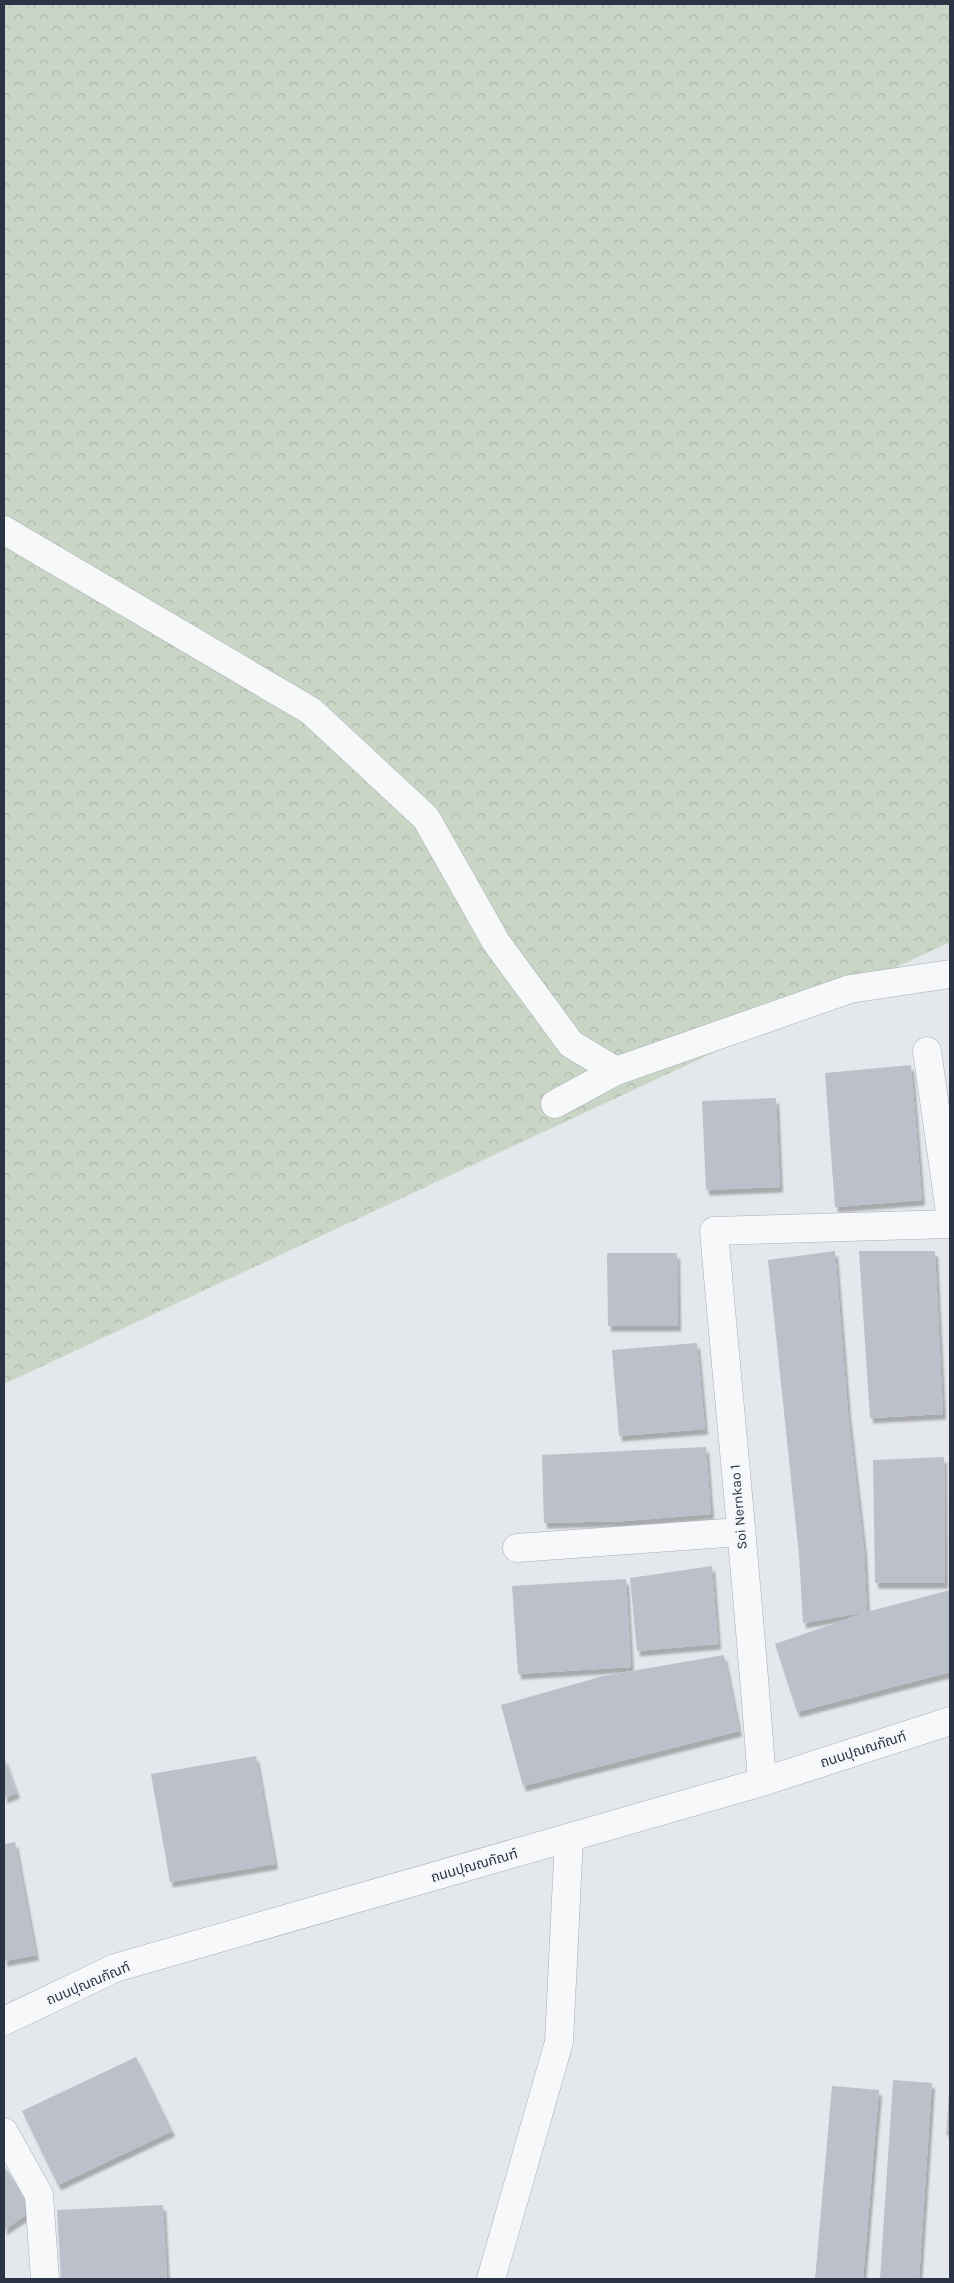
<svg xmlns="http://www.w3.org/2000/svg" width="954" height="2283" font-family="Karla,'Noto Sans Thai',sans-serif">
	<defs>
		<pattern id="forest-crowns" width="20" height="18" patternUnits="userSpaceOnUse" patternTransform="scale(1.25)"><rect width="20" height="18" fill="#c9d6c5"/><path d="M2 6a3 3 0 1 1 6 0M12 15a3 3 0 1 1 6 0" fill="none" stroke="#adb8ab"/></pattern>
		<filter id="shadow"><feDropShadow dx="3" dy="5.5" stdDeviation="1" flood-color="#0004"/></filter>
	</defs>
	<rect width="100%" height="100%" fill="#e4e7ec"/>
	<path fill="url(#forest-crowns)" d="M4,4h946v938l-946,442z"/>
	<path fill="#bbc0ca" filter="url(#shadow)" d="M911,1065l11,135 -87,7 -10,-134z
		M776,1098l4,89 -74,3 -4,-89z
		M835,1251l13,162 16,137 3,62 83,-22v82l-153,40 -22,-68 92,-32 -64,11 -4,-68 -31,-295z
		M859,1251h76l8,163 -73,4z
		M607,1253h70l1,73h-70z
		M697,1343l8,86 -86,7 -7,-86z
		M706,1447l5,67 -85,7 -82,2 -2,-68z
		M944,1457l1,126h-70l-2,-123z
		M712,1566l6,78 -81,7 -7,-73z
		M626,1579l5,88 -113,7 -6,-88z
		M724,1655l15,76 -216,55 -22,-81 102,-29z
		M256,1756l19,108 -105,18 -19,-108z
		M4,1757l13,36 -13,5z
		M15,1842l21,113 -32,6v-117z
		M136,2057l36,74 -114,54 -36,-74z
		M893,2080l39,3 -13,196h-39z
		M832,2086l47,4 -16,189h-48z
		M949,2093h1v43l-4,-1z
		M4,2166l29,44 -29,20z
		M163,2205l4,74h-106l-4,-69z"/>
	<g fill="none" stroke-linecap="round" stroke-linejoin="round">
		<g stroke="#a9aeb7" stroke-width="29">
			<path id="minor" d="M4,530l307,181 115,107 70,124 75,102 45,27
				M927,1051l23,161
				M555,1104l61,-33 234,-82 100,-15
				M517,1548l223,-16
				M762,1782c-13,-184 -32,-367 -48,-551l236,-7
				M4,2021l111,-53 647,-186 188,-61
				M4,2132l35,63 6,84
				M491,2279l68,-237 10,-204"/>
		</g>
		<use href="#minor" stroke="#f7f8fa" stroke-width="28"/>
	</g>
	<g text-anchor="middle" stroke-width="5" stroke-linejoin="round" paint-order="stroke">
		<g font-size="14" fill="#2b3445" stroke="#f4f6f9">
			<text transform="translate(738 1507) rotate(-95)" y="5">Soi Nernkao 1</text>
			<text transform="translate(863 1749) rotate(-18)" y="5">ถนนปุณณกัณฑ์</text>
			<text transform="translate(474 1865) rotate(-16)" y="5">ถนนปุณณกัณฑ์</text>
			<text transform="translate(88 1983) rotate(-23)" y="5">ถนนปุณณกัณฑ์</text>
		</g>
	</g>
	<rect width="954" height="2283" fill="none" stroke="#2b3445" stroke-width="10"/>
</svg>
